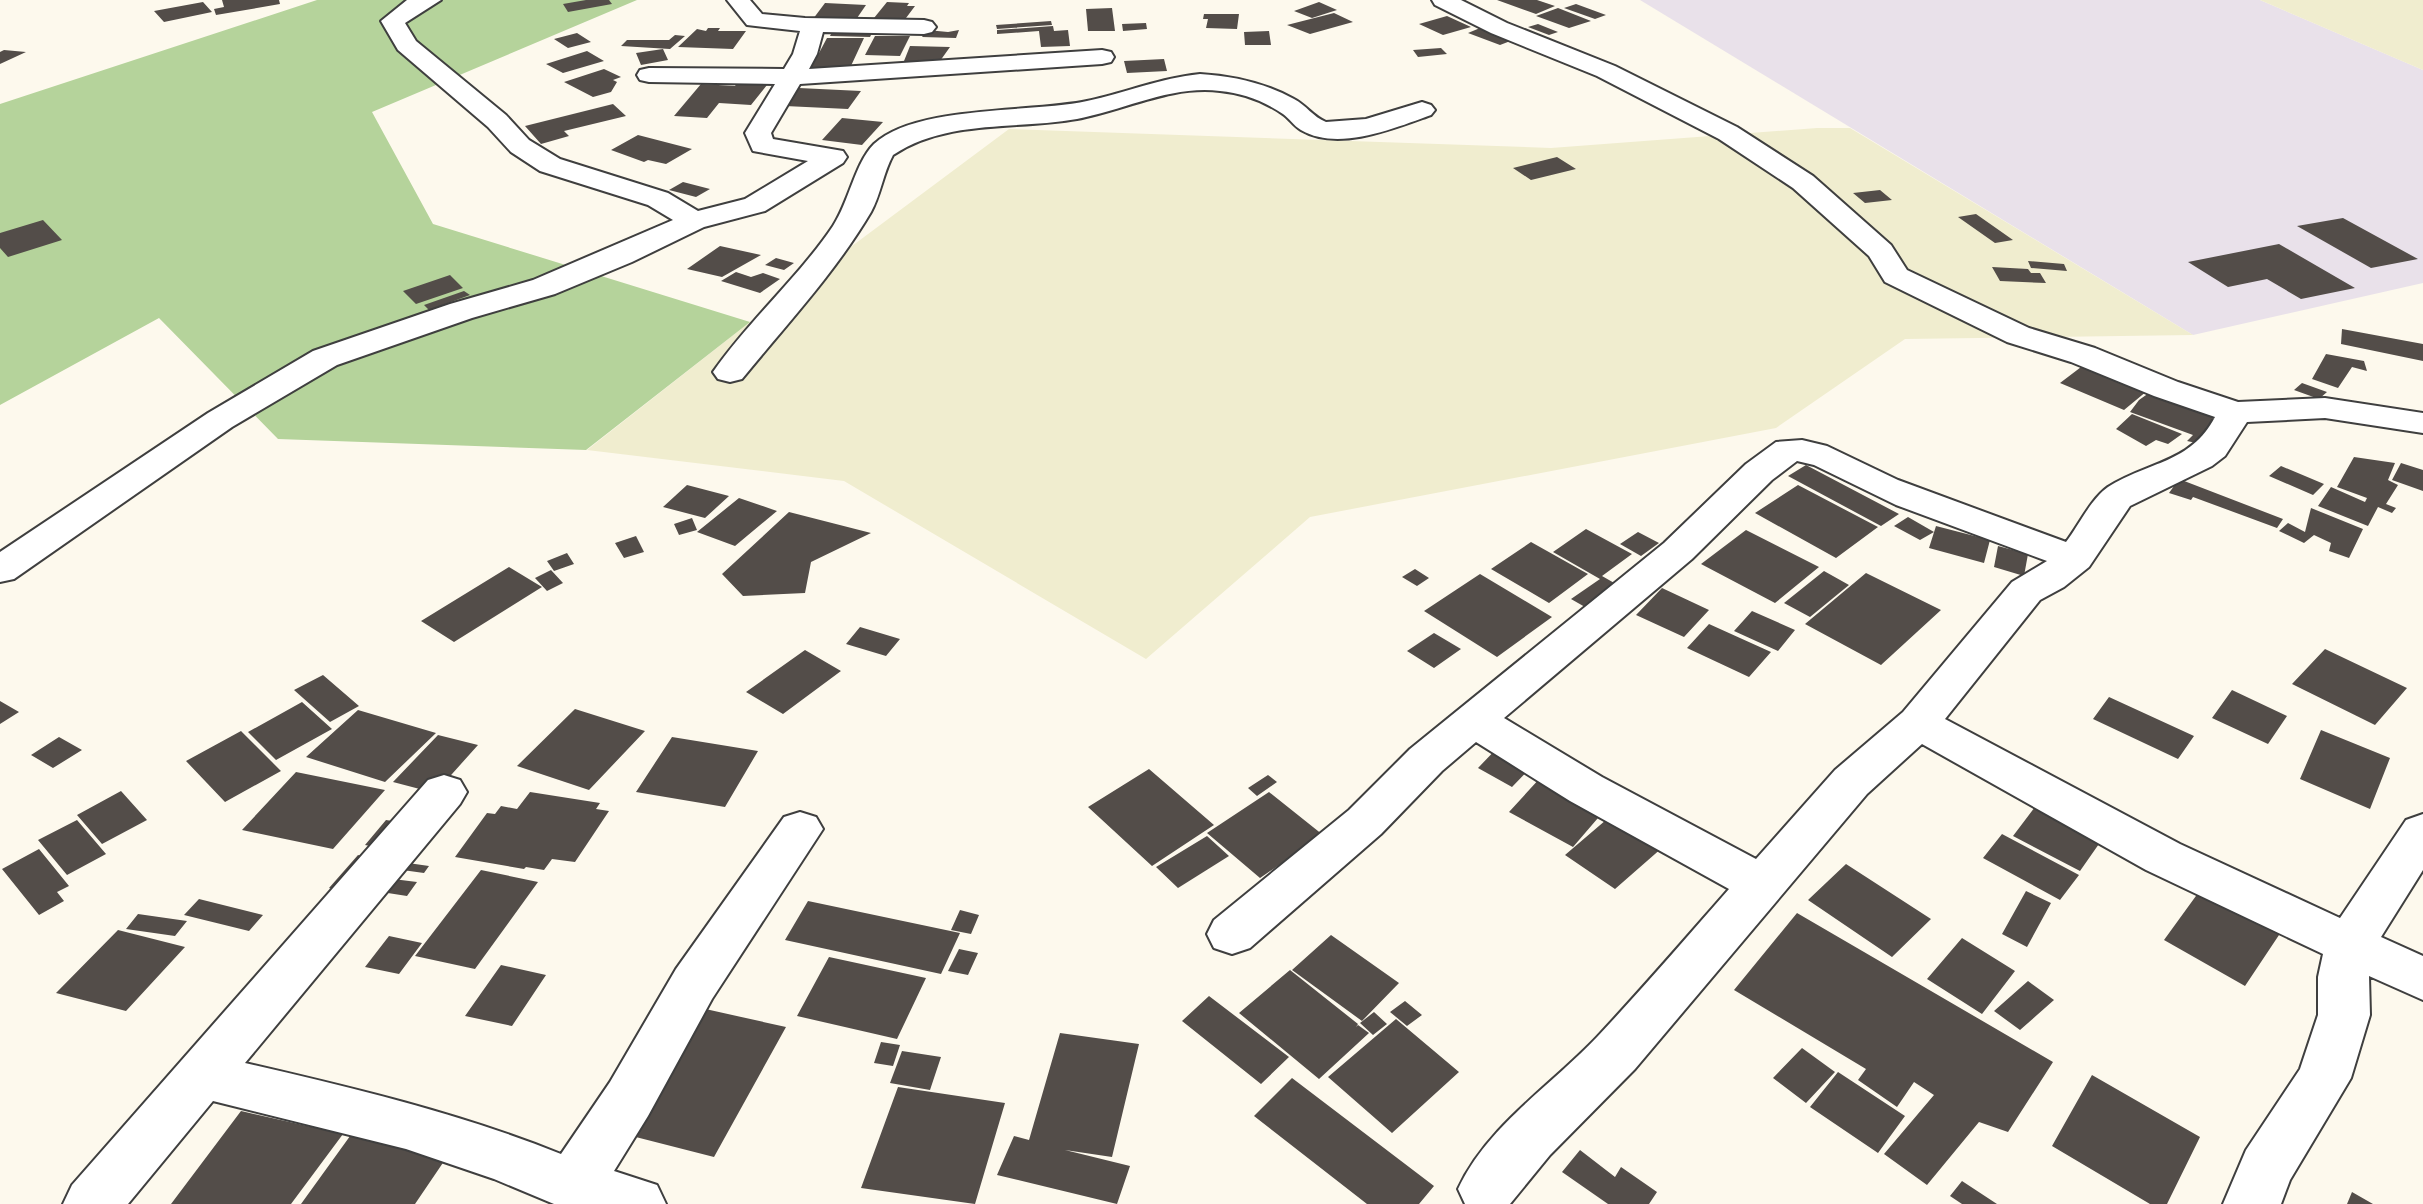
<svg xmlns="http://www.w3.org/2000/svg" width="2423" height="1204" font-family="'Noto Serif',serif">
	<rect width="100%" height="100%" fill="#fdf9ed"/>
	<path fill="#e9e1ea" d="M1640,0h620l163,70v213l-230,52z"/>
	<path fill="#f0edcf" d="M2260,0h163v70z
		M1817,128h33l343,207 -288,4 -129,89 -466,89 -164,142 -302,-178 -257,-31 163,-128 259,-193 542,19z"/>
	<path fill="#b5d39b" d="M317,0h320l-265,112 61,112 317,98 -164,128 -308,-11 -119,-121 -159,87v-301z"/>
	<path fill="#534d49" d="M222,0h57l1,4 -64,11 -2,-6 10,-2z
		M586,0h23l3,4 -44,8 -5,-8z
		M1497,0h40l18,6 -19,8z
		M203,2l9,10 -48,10 -10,-11z
		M887,2l22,1 -2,3h8l-9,12h-32z
		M1319,2l18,8 -25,8 -18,-7z
		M825,3l41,2 -11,16 -42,-2z
		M1576,4l30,11 -11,4 -31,-11z
		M1112,8l3,23h-27l-2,-22z
		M1558,8l33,13 -22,7 -33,-12z
		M1334,13l19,9 -43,12 -23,-9z
		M1204,14h35l-2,15 -31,-1 2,-9h-5z
		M1447,16l24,11 -28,8 -24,-11z
		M1051,21l1,4 -55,4 -1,-4z
		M1146,23l1,6 -24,2 -1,-7z
		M1538,24l20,8 -9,3 -21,-8z
		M1053,26l1,5 14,-1 2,16 -29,1 -2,-16 -42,3v-4z
		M708,28h12l-2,3h28l-13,18 -55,-2 19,-18 9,2z
		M834,28l40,1 -4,8 -40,-1z
		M1480,28l33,12 -13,5 -32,-12z
		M927,30l21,2 11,-2 -3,8 -34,-1z
		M1269,31l2,14h-26l-1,-13z
		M577,33l14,9 -23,6 -14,-9z
		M675,35l10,1 -15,13 -49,-3 6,-6h42z
		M875,36h35l-10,20 -35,-1z
		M827,38h37l-14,30h-39z
		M910,46l40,1 -10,14h-36z
		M1441,48l6,6 -29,3 -5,-7z
		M663,49l5,11 -27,5 -5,-12z
		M4,50l22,2 -26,12v-12z
		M587,51l17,10 -41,12 -17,-9z
		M1164,59l3,12 -40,2 -3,-12z
		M604,69l17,8 -8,3 4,2 -6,10 -18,5 -29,-15z
		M737,83l30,2 -16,20 -32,-2 -12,15 -33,-2 27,-32 34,2z
		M799,88l62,3 -13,18 -63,-3z
		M613,104l13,12 -62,15 5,5 -28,8 -16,-18z
		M842,118l41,4 -21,23 -40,-5z
		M638,135l54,14 -26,15 -18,-4 -4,2 -33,-12z
		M1557,157l19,12 -45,11 -18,-12z
		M683,182l27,7 -14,8 -27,-7z
		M1880,190l12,10 -27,3 -12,-10z
		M1976,214l37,26 -18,3 -37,-26z
		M2343,218l75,41 -47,9 -74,-42z
		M43,220l19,20 -54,17 -8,-9v-15z
		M2279,244l76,44 -54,11 -34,-20 -39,8 -40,-25z
		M720,246l41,9 -39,22 -35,-8z
		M776,258l18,5 -10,7 -19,-5z
		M2028,261l36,3 3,7 -36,-3z
		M1992,267l36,2 3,4h9l6,10 -46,-2z
		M736,272l15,5 12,-4 17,6 -20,14 -39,-12z
		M450,275l13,13 -47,16 -13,-13z
		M464,291l6,4 -41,15 -5,-5z
		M2342,329l81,15v17l-82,-17z
		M2326,354l38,7 3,10 -15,-4 -14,21 -26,-9z
		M2089,361l64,25 -29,24 -64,-27z
		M2302,383l25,9 -8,7 -25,-9z
		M2156,388l63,23 -8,11 16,6 -17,18 -23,-5 6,-6 -63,-23 9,-12z
		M2132,414l50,20 -14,10 -12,-4 -10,6 -30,-17z
		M2354,457l41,6 -7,17 10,5 -12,19 10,4 -4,5 -14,-6 -10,19 -50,-20 13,-19 34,15 2,-4 -30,-11z
		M2401,463l22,7v21l-31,-11z
		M1806,465l93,49 -18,12 -93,-50z
		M2281,466l43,18 -11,11 -44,-19z
		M2179,479l104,40 -6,9 -84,-31 -2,3 -22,-7z
		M687,485l42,11 -24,22 -42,-11z
		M1798,485l80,42 -42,31 -81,-45z
		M739,498l38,13 -42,35 -38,-14z
		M2311,508l52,21 -14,29 -20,-7 2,-8 -17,-8 -10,8 -25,-12 9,-8 17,9z
		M789,512l82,21 -60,29 -6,31 -62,3 -21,-22z
		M1908,517l26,15 -14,8 -26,-14z
		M692,518l5,12 -18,5 -5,-11z
		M1936,526l54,14 -6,23 -55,-15z
		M1586,529l46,25 -30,22 21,12 -31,23 -21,-12 29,-20 -47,-27z
		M1746,530l73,37 -44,36 -74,-39z
		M1638,532l21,11 -18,13 -21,-12z
		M636,536l8,16 -20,6 -9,-15z
		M1531,542l57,32 -39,29 -58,-34z
		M1998,546l30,8 -4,22 -30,-9z
		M567,553l7,11 -20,7 -7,-10z
		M509,567l33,20 -88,55 -33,-21z
		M1415,569l14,9 -12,8 -15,-9z
		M551,570l12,13 -16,8 -12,-13z
		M1824,571l25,14 -39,32 -26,-14z
		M1866,573l75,37 -60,55 -76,-41z
		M1480,574l72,43 -55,40 -73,-46z
		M1662,588l47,22 -25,27 -48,-22z
		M1752,611l43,19 -17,21 -44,-20z
		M1709,624l62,28 -22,25 -62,-29z
		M860,627l40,12 -14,17 -40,-12z
		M1434,633l27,16 -27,19 -27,-17z
		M2325,649l82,39 -32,37 -83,-41z
		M805,650l36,21 -58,43 -37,-22z
		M323,675l36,31 -29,16 -36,-32z
		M2232,690l55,26 -19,28 -56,-26z
		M2109,697l85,39 -16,23 -85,-40z
		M0,701l19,11 -19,12z
		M302,702l30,27 -56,31 -28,-28z
		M575,709l70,22 -56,59 -72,-24z
		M358,710l78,23 -51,49 -79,-25z
		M2321,730l69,28 -20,51 -70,-30z
		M241,731l40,40 -56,31 -39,-41z
		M438,735l40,10 -43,48 -42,-11z
		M59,737l23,13 -29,18 -22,-13z
		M672,737l86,14 -33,56 -89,-15z
		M1502,743l35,18 -25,26 -34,-19z
		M1149,769l65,56 -62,41 -64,-59z
		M296,772l89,18 -52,59 -91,-19z
		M1268,775l9,7 -20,14 -9,-8z
		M1541,777l63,34 -31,36 -64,-35z
		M121,791l26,29 -45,24 -25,-29z
		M530,792l70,11 -4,6 13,2 -34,51 -23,-3 -8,11 -18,-3 -2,2 -69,-12 32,-44 8,1 6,-8 16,3z
		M1269,792l54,43 -63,43 -53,-45z
		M2035,807l66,34 -21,30 -67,-35z
		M1613,814l50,33 -48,42 -50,-34z
		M77,820l29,34 -39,21 -29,-35z
		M386,820l19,3 -20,26 -20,-4z
		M2002,834l77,41 -19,25 -77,-42z
		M1207,836l22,20 -51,32 -22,-21z
		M39,849l30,37 -12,6 7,9 -25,14 -37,-46z
		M358,855l20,5 -29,33 -20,-5z
		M401,862l28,4 -5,7 -29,-4z
		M1846,864l85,55 -39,38 -84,-57z
		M481,870l57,12 -63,87 -60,-13z
		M385,878l32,4 -10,14 -32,-5z
		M2201,889l80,43 -36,54 -81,-46z
		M2026,891l25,12 -24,44 -25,-13z
		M199,899l64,16 -14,16 -65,-16z
		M808,901l152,32 -19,41 -156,-34z
		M960,910l19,5 -8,19 -20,-4z
		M1797,913l256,149 -45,70 -29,-10 -52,63 -43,-31 50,-59 -20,-13 -17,25 -39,-27 8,-11 -132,-79z
		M138,914l49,7 -12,15 -49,-7z
		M118,930l67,17 -59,64 -70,-18z
		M1331,935l68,48 -37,38 -70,-51z
		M389,936l33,7 -23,31 -34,-7z
		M1962,938l53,33 -33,43 -55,-35z
		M959,949l19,4 -10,22 -20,-4z
		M829,957l97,21 -29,61 -100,-23z
		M501,965l45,10 -34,51 -47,-10z
		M1290,970l68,54 -2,3 2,-2 11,8 -50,46 -80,-66z
		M2028,981l26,19 -34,30 -26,-19z
		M1209,996l80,61 -28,27 -79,-63z
		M1405,1001l17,14 -15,11 -17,-14z
		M701,1008l85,19 -72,130 -90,-23z
		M1374,1012l13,12 -14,11 -13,-12z
		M1396,1019l63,53 -67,61 -64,-56z
		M1060,1033l79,11 -27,113 -47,-7 65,16 -13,38 -120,-29 17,-39 15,4z
		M881,1042l19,3 -7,21 -19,-3z
		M1802,1048l33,24 -29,31 -33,-25z
		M902,1051l39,6 -11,33 -40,-7z
		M1838,1072l67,44 -27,37 -68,-46z
		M2092,1075l108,62 -33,67h-17l-98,-58z
		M1292,1078l142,108 -15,18h-52l-113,-88z
		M898,1087l107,16 -30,101 -114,-16z
		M241,1111l102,23 -52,70h-120z
		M358,1125l95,23 -38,56h-114z
		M1580,1150l35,27 6,-10 36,25 -8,12h-41l-46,-32z
		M1962,1181l35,23h-35l-12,-8z
		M2352,1192l21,12h-26z"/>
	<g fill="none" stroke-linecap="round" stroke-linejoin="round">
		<g stroke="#3f3f3f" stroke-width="4">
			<path id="minor" d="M407,0h34l-36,23 11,18 90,74 23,25 31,19 108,34 30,18 47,-12 63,-38 -55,-10 -8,-18 30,-49 -126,-2 -9,-2 -3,-5 3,-5 9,-2 135,1 9,-15 7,-23 -53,-6 -20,-25h23l12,14 43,4 119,2 8,2 4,5 -4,5 -8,2 -101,-2 -6,22 -8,15 293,-19 9,2 3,5 -3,5 -9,2 -302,20 -29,49 2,6 70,12 4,6 -4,6 -78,48 -61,16 -72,35 -77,32 -83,24 -135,47 -105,62 -218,152 -14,3v-30l208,-139 105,-62 137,-47 83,-24 140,-60 -25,-15 -108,-34 -29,-19 -23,-25 -90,-77 -17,-29z
				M1432,0h29l46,23 108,43 122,61 76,49 78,69 16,25 122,58 66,20 83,34 60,20 87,-4 98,15v20l-98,-15 -78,4 -22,34 -13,10 -82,40 -41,61 -25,20 -24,13 -95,119 235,125 160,74 66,-98 17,-6v56l-42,67 42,19v44l-54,-24 1,39 -19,63 -61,102 -9,24h-58l23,-54 54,-81 18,-54v-38l5,-23 -177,-84 -224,-126 -55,50 -232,275 -85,86 -40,49h-45l-7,-15c29,-63 94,-104 140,-153 45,-48 88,-98 131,-147l-159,-88 -94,-59 -34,29 -61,63 -131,114 -18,6 -18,-6 -7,-14 7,-14 135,-110 61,-61 254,-206 82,-79 30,-22 26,-2 25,6 71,34 168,62c13,-17 25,-43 42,-55 41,-26 82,-23 107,-70l-61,-21 -83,-34 -64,-20 -122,-60 -16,-26 -76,-68 -74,-49 -122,-63 -106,-43 -56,-28zM1797,461l17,4 82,40 151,56 -35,21 -109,130 -68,58 -79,89 -154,-82 -98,-59 188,-159 80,-79z
				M1200,74c33,2 65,9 94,25 12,6 19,18 32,23l40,-3 56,-17 9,3 4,5 -4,5c-36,13 -93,37 -130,15 -7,-4 -12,-12 -18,-16 -19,-13 -41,-21 -63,-23 -49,-6 -95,19 -143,28 -61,11 -130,0 -184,36 -10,18 -12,39 -22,57 -36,61 -85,113 -129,167l-12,3 -12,-3 -5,-7c36,-52 85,-94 120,-146 16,-24 22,-63 41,-82 41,-39 158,-31 213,-43 38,-8 73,-23 113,-27z
				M444,775l16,5 7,12 -7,12 -215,259c108,25 214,50 316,91l49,-72 66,-113 108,-152 16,-5 16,5 7,12 -111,170 -64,117 -34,55 43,14 9,19h-112l-60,-25 -88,-30 -193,-48 -85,103h-65l9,-19 356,-405z"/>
		</g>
		<use href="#minor" fill="#fff" fill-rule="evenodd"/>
	</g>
</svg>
